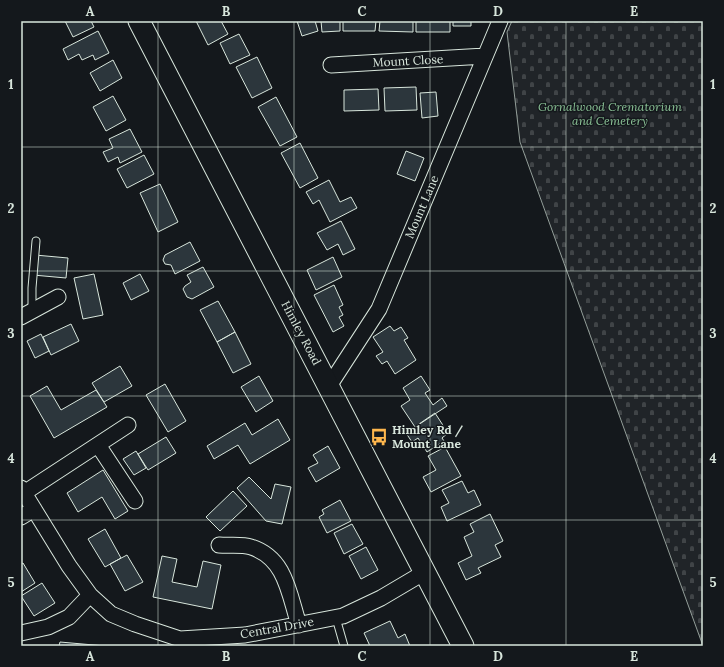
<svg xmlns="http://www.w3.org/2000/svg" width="724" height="667" font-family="Lora,serif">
	<defs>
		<pattern id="cemetery-stones" width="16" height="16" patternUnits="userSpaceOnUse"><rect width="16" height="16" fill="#202428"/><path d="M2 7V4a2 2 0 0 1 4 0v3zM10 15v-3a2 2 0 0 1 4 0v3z" fill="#404447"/></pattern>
	</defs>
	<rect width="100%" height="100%" fill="#14181c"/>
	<path fill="url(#cemetery-stones)" stroke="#939e99" d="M512,21h191v625l-183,-504 -13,-110z"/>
	<path fill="#2c363c" stroke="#d8e6dc" d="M65,21h26l3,6 -21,10z
		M196,21h25l7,13 -20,11z
		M297,21h18l3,10 -16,5z
		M321,21h19v10l-18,1z
		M343,21h33l-1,10h-32z
		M380,21h33v11l-34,-1z
		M416,21h34v11h-34z
		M453,21h18v5h-18z
		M98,31l11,22 -14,7 -2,-5 -11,5 -3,-6 -11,6 -5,-11z
		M239,34l11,21 -20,9 -10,-21z
		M257,57l15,31 -20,10 -16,-31z
		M113,60l9,18 -22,13 -10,-18z
		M416,87l1,23 -32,1 -1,-23z
		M378,89l1,21 -35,1v-21z
		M436,92l2,24 -16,2 -2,-25z
		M113,96l13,24 -20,11 -13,-24z
		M276,97l21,40 -17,9 -22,-39z
		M130,129l12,23 -22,11 -2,-6 -10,5 -5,-10 10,-4 -4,-9z
		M300,143l18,35 -18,10 -19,-35z
		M406,151l18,7 -9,23 -18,-7z
		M144,155l10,19 -27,14 -10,-19z
		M329,180l11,22 11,-5 6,11 -27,14 -11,-22 -6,4 -7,-12z
		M160,184l18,38 -20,10 -18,-39z
		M341,221l14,28 -12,6 -5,-11 -11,6 -10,-17z
		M190,242l10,19 -25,13 -4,-9 -6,-1 -2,-4 2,-5z
		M35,255l33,3 -2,20 -33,-3z
		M333,257l9,20 -26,13 -9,-20z
		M203,267l11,20 -22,12 -5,-2 -4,-8 2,-3 6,-4 -4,-7z
		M94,274l9,41 -20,4 -9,-41z
		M140,274l9,17 -18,9 -8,-17z
		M334,285l9,20 -4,2 4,8 -4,2 5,9 -11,6 -19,-37z
		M218,301l17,31 -18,10 -17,-32z
		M71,324l8,17 -28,14 -8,-18z
		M390,326l4,5 7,-4 7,11 -4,2 12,20 -21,14 -8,-13 -5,3 -6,-8 7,-4 -10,-15z
		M235,332l16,32 -18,9 -16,-31z
		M41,334l8,17 -14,7 -8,-17z
		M120,366l12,20 -28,16 -12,-19z
		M259,376l14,25 -17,11 -15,-25z
		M421,376l9,14 -5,3 8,12 9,-7 5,8 -32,21 -14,-21 9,-6 -7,-12z
		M165,384l21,37 -18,11 -22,-37z
		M47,386l14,24 35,-20 11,17 -53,31 -24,-42z
		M435,413l13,20 -6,5 2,3 -17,11 -9,-14 -6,4 -6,-9z
		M278,419l12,21 -40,24 -12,-19 -24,14 -7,-13 38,-23 7,12z
		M166,437l10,16 -28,17 -10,-16z
		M328,446l12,22 -24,14 -8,-14 10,-5 -5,-8z
		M445,447l16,29 -30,16 -8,-15 13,-7 -8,-14z
		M136,451l10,17 -12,7 -11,-16z
		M103,470l25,41 -13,8 -13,-22 -24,15 -11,-19z
		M249,477l22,22 4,-15 16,3 -9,37 -16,-3 -29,-33z
		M462,481l6,12 6,-3 7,15 -34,16 -6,-14 8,-4 -7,-13z
		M233,491l14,15 -27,25 -14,-14z
		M340,500l11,21 -24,12 -8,-16 5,-3 -2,-4z
		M490,514l13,27 -8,4 6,12 -23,11 3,5 -15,7 -8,-17 14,-7 -8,-19 10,-5 -4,-8z
		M352,524l11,20 -19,10 -10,-21z
		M105,529l16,29 -16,9 -17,-28z
		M366,547l12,23 -17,9 -12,-23z
		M127,555l16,27 -18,9 -15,-27z
		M162,556l15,3 -5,23 25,5 6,-26 18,4 -9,44 -59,-12z
		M23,563l12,20 -14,9v-28z
		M42,583l13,20 -21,13 -13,-20z
		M390,621l8,17 7,-4 5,12h-40l-6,-13z
		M60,642l45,4h-46z"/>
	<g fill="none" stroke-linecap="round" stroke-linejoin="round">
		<g stroke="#d8e6dc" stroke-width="9">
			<path id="lane" d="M32,312v-24l4,-47
				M336,618l8,28"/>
		</g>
		<g stroke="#d8e6dc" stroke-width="17">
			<path id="street" d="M331,65l154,-9
				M21,317l37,-20
				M329,386l50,-77 121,-288
				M98,445l37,56
				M21,488l48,78 21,29 21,19 24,10 45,15 65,-4 98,-19 38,-18 44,-26
				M24,493l104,-68
				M21,517l13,-8
				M219,545c10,1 23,-1 32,2 35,11 38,47 48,78
				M21,633l27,-6 21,-10 21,-22"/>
		</g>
		<g stroke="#d8e6dc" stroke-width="23">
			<path id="secondary" d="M139,21l324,625"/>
		</g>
		<use href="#lane" stroke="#14181c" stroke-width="7"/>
		<use href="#street" stroke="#14181c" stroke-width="15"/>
		<use href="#secondary" stroke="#14181c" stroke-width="21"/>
	</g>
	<path fill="none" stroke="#d8e6dc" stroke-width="1" stroke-opacity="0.55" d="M158,21v625M294,21v625M430,21v625M566,21v625M21,147h682M21,271h682M21,396h682M21,520h682"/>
	<defs>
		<g id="bus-bare" transform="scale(1.38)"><path d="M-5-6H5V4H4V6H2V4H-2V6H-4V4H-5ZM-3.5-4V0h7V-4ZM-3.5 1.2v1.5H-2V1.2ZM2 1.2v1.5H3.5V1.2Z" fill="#ffb74d" stroke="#14181c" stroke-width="2.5" paint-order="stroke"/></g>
	</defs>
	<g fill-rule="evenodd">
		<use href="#bus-bare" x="379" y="437"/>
	</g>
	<g text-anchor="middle" stroke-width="3" stroke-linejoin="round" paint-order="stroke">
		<g font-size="12" fill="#d8e6dc" stroke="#14181c">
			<text transform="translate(408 61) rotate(-3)" y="4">Mount Close</text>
			<text transform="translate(422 207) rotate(-67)" y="4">Mount Lane</text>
			<text transform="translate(301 333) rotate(62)" y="4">Himley Road</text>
			<text transform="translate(277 628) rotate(-10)" y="4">Central Drive</text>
		</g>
		<g font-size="12" font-style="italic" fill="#8ac095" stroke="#14181c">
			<text x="610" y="111">Gornalwood Crematorium<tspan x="610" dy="14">and Cemetery</tspan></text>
		</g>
		<g font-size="12" font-weight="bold" fill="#d8e6dc" stroke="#14181c" text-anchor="start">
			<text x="392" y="434">Himley Rd /<tspan x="392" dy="14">Mount Lane</tspan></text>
		</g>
	</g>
	<rect width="724" height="667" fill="none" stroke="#14181c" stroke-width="44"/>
	<rect x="22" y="22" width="680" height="623" fill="none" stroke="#d8e6dc" stroke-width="1.5"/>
	<g font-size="13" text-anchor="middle" font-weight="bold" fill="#d8e6dc">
		<text x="90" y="16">A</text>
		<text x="226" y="16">B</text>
		<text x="362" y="16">C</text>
		<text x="498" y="16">D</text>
		<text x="634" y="16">E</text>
		<text x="11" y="89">1</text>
		<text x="713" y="89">1</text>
		<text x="11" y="213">2</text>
		<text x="713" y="213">2</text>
		<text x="11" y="338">3</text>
		<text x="713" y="338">3</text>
		<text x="11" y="463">4</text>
		<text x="713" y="463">4</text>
		<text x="11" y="587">5</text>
		<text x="713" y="587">5</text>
		<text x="90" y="661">A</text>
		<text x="226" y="661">B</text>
		<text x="362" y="661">C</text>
		<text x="498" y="661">D</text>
		<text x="634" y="661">E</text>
	</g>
</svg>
